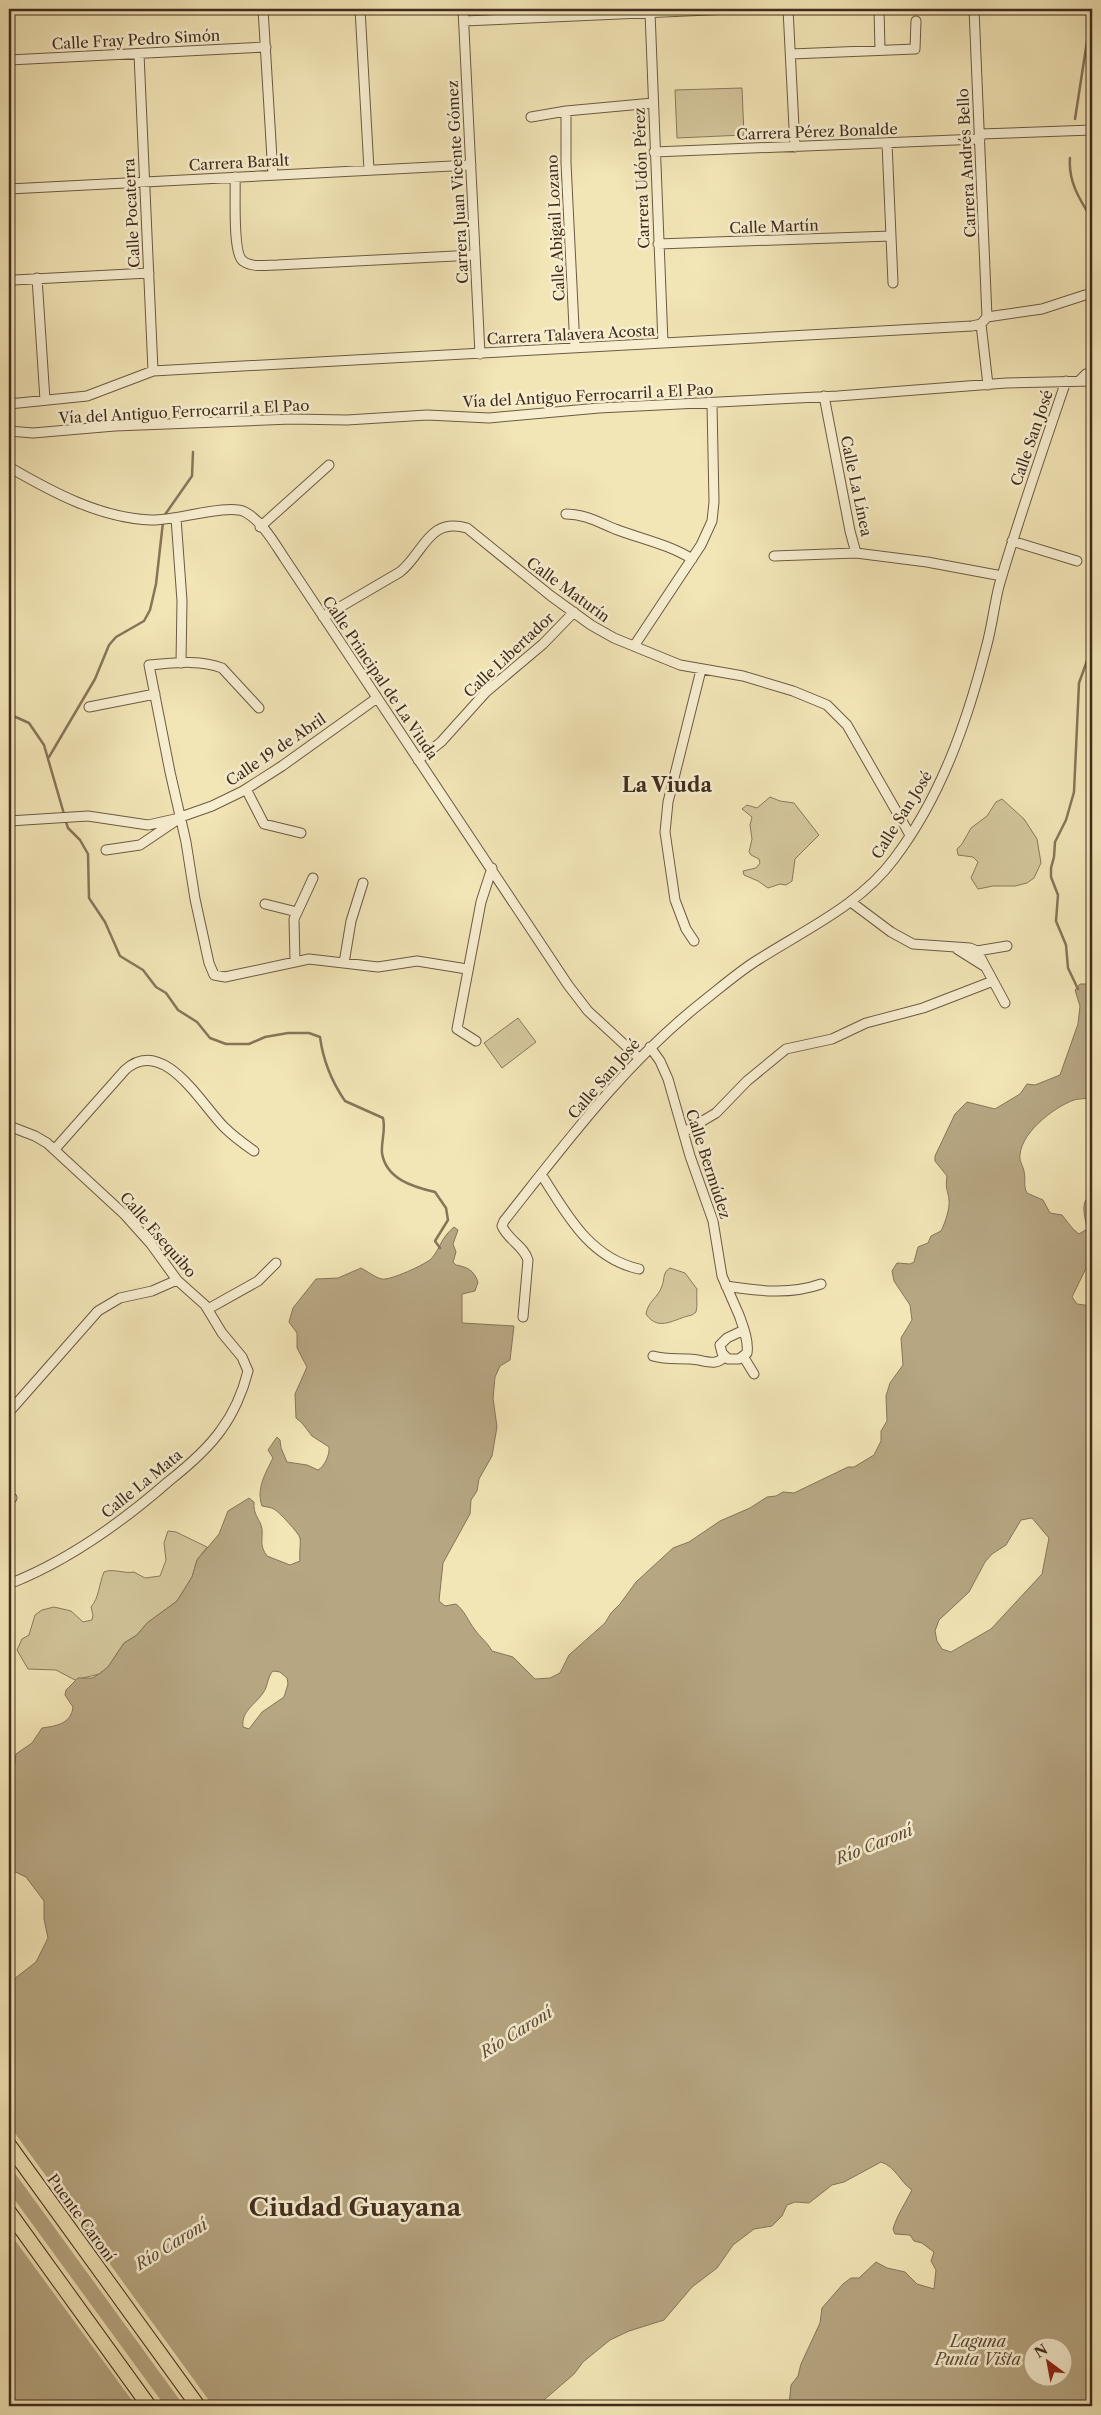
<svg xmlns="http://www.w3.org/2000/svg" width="1101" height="2415" font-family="'Libre Caslon Text',serif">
	<rect width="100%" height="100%" fill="#f2e5b6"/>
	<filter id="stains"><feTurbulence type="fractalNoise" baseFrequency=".004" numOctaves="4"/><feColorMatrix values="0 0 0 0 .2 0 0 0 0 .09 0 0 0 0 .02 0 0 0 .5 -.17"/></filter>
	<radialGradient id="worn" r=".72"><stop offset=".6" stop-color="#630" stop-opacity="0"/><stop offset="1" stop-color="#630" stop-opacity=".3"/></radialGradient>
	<path fill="#d4c69c" stroke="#8a795d" d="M742,88l2,47 -67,3 -2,-48z
		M770,797l10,4 14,2 25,32 -24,24 -3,22 -6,4 -6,-1 -12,4 -10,-7 -14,-6 -1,-4 13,-3 4,-5 -1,-4 -8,-4 -2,-3 3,-13 -2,-14 2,-8 -10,-8 5,-4 10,3z
		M1002,799l22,20 13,20 4,24 -7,15 -7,5 -12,3h-22l-15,3 -7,-11 7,-16 -5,-5 -15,-2 -1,-6 5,-5 9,-16 16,-12 9,-14z
		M518,1018l18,24 -34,26 -18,-25z
		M670,1268l15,5 12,16c-1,9 1,15 -1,23l-4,3c-17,3 -33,18 -46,-1 2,-13 12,-16 16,-28 3,-7 0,-13 8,-18z
		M168,1531l8,1 31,15 -10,13 -5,17 -15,24 -30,22 -10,12 -13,8 -16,24 -9,7 -24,6 -19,-10 -28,-1 -11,-19 5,-11 7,-4 6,-20 7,-5 12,-3 17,4 12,11 9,-2 1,-5 -2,-8c8,-9 8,-23 13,-35 9,-4 20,2 30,0l11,6 15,-2 6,-16 -2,-17z"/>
	<path fill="#b6a682" stroke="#87755a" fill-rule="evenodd" d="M1080,984h12v111c-5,5 -11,3 -18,5 -20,7 -57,35 -54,60 1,3 3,7 4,11 2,7 -1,15 3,22l16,7 7,13 12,2 11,14 6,5 8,-5c-2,-14 -8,-26 5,-36v63l-20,41 5,7 15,2v1100h-303l2,-21 7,-9 3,-12 19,-41 2,-15 21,-24 8,-6h8l17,-16 11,6 18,4 12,12 17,5 2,-19 -5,-9 3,-9 -12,-9 -8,-2 -4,-6 -15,-1 -2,-5c4,-14 12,-25 19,-39 -12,-8 -16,-23 -31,-28l-37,20 -12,3 -23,18 -14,-1 -8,3 -5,11 -10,10 -18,3 -21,16 -16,23 -25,19 -28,33 -35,11 -19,9 -27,22 -9,12 -37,32h-528v-423l27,-21 12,-24 -4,-19v-18l-18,-24 -17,-8v-79l3,-5 4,-31 16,-11 10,-15c14,-2 29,-4 31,-21l-8,-12 1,-5 12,-12h14l7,-4 9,-7 16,-24 13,-8 10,-12 30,-22 15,-24 5,-17 22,-26 9,-23 21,-13 5,4c-1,14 6,16 8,27 1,11 -3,16 5,27l23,9 10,-4c-1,-7 1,-18 0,-23 -1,-5 -22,-27 -26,-29 -4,-2 -8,-2 -12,-3 -6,-17 3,-32 11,-48l-5,-8 9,-13 3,3 1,8 6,14 20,3 11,5c6,-3 12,-15 11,-23l-17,-11 -10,-13 -6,-5 -1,-24 12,-27 -10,-19v-15l-8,-11 4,-14 23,-29 22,-1 23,-10c6,3 15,10 21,11 7,2 45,-15 50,-21 9,-11 8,-19 22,-31l4,3 -5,14 3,8 -3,10 3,3c11,2 18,5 22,17l-3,9 -13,3v29l52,3 -4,34 -10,6 -5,11 -2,21 4,29 -5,29 -13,23 -2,12 -6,9 -1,14 -27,49 -4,38 6,5 11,-2c9,7 12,17 19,26 6,8 12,12 17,21l21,6 22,22 15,-1 10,-5 9,-18 36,-32 6,-10 9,-9 16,-22 37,-34 16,-6 31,-21 30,-13 17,-11 9,-1 7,-4 11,1 54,-26h6l20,-12 7,-14v-10l6,-10 -1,-25 4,-13 13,-18 -2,-27 11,-18 -2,-15 -16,-24 -2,-10 5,-8 13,1 4,-2 4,-15 10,-4 3,-7 10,-5c4,-8 9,-22 8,-31 -1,-11 -4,-9 -2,-24l-12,-15v-5l20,-42 12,-12 28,7 25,-15 7,-10 8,1 25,-10 18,-51 2,-18 -5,-16zM1032,1518l17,20 -7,36 -51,55 -40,23 -9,-3 -5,-8 -2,-10 4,-11 30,-28 16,-30 7,-8 14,-9 15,-25zM273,1671l7,1 7,6 1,6 -4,13 -22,15 -13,17 -6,-2c-2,-16 12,-22 20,-34 5,-6 4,-16 10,-22zM1034,2348h30v30h-30z"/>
	<path fill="#f2e5b6" d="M9,2125l204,281h-29l-175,-241z
		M9,2192l156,214h-29l-127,-174z"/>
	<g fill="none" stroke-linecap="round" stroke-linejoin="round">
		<path stroke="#87755a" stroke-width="2.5" d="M1075,119l17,-110
			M1070,158c-2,24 10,42 22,61
			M164,516l28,-40 1,-24
			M9,714l20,9 15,22 20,69
			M49,757l46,-78 14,-34 7,-8 28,-16 6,-11 6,-26 7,-62
			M65,819l3,9 12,12 8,14 1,44 16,24 15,34 23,14 13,17 10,6 12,17 19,12 13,16 16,6h23l16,-7 23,-4h21l11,4c3,23 12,45 25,64l38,17c3,12 -2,23 -1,35 4,26 31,34 53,39l11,16 2,12 -13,21 5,7
			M1078,989l-10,-21 -2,-23 -10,-24 2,-26 -7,-18v-9l3,-11 1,-15 11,-22 8,-28 5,-109 13,-36"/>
		<g stroke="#6d5a44" stroke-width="11">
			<path id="minor" d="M263,9l10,166
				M360,9l9,161
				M463,9l17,345
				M788,9l7,138
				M879,9l1,41
				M974,9l13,308
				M650,12l13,331
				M464,21l267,-12
				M139,54l14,317
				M791,54l124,-5 1,-28
				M9,60l257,-13
				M531,117l35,-6
				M980,134l112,-4
				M887,143l6,140
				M654,152l326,-13
				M235,177c1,16 -3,76 8,84 9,7 24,4 34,4l198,-10
				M9,189l462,-24
				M658,244l233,-8
				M37,278l8,122
				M14,280l135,-7
				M987,317l55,-8 43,-14
				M981,324l7,61
				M575,348l-9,-185v-52l87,-8
				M1080,380l6,-6 6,-2
				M824,396l26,135 6,22 71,9 75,14
				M9,404l78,-8 66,-25 819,-45 9,-2 6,-7
				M9,431l24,2 82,-7 176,-7 56,1 80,-5 62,3 110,-10 239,-12 168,-13 86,-2
				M9,467c43,25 91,51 142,53 23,1 78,-17 94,-8 17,9 30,32 40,47l283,426 20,26 51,47
				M566,514c18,0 32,8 49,15 26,10 53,15 77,30
				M176,518l6,83 -1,62
				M260,527l69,-62
				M1012,541l65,20
				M774,556l82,-3
				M323,617l77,-45c24,-19 28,-55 67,-44l84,68 40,29 23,13 66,27 63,11 50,15 34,14 20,20 63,110
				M634,646l67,-101 11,-24 2,-19 -2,-98
				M89,707l66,-13
				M259,708l-37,-40c-23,-9 -49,-5 -73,-3l21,107 16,70 9,57 14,64 5,12 11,2 84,-18 69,8 39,-6 50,8
				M418,760l23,-18 45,-50 57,-48 31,-32
				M246,789l18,35 37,9
				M9,821l79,-5 60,9 27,-6 37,-13 31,-15 39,-25 95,-68
				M106,850l34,-5 37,-25
				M851,902l40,30 22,12 57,4 7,3 28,52
				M265,904l32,8
				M694,941l-8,-12 -11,-29 -10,-68 3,-30 33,-132
				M957,949l27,17
				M977,951l30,-5
				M295,961l-1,-42 19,-41
				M344,963l7,-42 12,-38
				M476,1041l-19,-12 24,-127 11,-34
				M650,1047l10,14 8,18 22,77 23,65 9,55 17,39c4,11 10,26 8,38l-8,6h-11l-6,-6 -2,-8 7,-7 17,-8
				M9,1126l26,10 12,7 78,72 26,29 26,36 28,25 17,28 20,24 6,14c-5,20 -15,43 -27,59 -14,20 -33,36 -52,51 -48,42 -101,80 -160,103
				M684,1132l32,-19 31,-32 39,-32 46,-10 34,-16 57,-15 70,-27
				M55,1149l70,-79c38,-35 76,34 99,57 9,9 20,17 30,24
				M541,1174c25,39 48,84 98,95
				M726,1286c32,5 64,9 95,-2
				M208,1309l50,-28 18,-18
				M523,1317l5,-57c-4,-14 -20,-20 -26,-34l2,-5c61,-77 120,-157 197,-218 18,-14 36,-30 55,-42 48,-31 103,-55 138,-102 47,-62 73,-137 92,-211 6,-21 8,-42 13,-62 20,-69 44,-137 67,-205
				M653,1356c14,4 24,2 37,3 12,0 26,9 35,-3
				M743,1356l11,18
				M9,1412l89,-101 22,-13 32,-7 25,-11
				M9,1495l3,3
				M9,1933v5"/>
		</g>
		<g stroke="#412c1e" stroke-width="16">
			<path id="primary" d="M9,2145l189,261
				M9,2212l140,194"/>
		</g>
		<use href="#minor" stroke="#f7eed0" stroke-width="9"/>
		<use href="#primary" stroke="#f2e5b6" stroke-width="14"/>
	</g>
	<g text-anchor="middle" stroke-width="5" stroke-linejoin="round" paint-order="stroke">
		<g font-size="15" fill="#412c1e" stroke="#f7eed0">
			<text transform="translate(136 40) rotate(-3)" y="5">Calle Fray Pedro Simón</text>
			<text transform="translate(817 132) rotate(-2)" y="5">Carrera Pérez Bonalde</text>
			<text transform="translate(239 163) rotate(-3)" y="5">Carrera Baralt</text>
			<text transform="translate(967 163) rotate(-93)" y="5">Carrera Andrés Bello</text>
			<text transform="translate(642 178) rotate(-92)" y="5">Carrera Udón Pérez</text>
			<text transform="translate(458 182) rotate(-93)" y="5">Carrera Juan Vicente Gómez</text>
			<text transform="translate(132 213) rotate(-93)" y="5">Calle Pocaterra</text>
			<text transform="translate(774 227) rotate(-2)" y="5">Calle Martín</text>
			<text transform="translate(556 228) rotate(-93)" y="5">Calle Abigaíl Lozano</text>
			<text transform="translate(571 335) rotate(-3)" y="5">Carrera Talavera Acosta</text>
			<text transform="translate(588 396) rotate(-3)" y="5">Vía del Antiguo Ferrocarril a El Pao</text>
			<text transform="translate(184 412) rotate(-3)" y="5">Vía del Antiguo Ferrocarril a El Pao</text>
			<text transform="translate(1032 438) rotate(-71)" y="5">Calle San José</text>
			<text transform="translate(856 486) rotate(78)" y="5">Calle La Línea</text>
			<text transform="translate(568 590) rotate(36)" y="5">Calle Maturín</text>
			<text transform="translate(509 655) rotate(-43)" y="5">Calle Libertador</text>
			<text transform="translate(380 678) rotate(56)" y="5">Calle Principal de La Viuda</text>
			<text transform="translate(276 750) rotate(-34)" y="5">Calle 19 de Abril</text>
			<text transform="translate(902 815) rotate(-58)" y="5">Calle San José</text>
			<text transform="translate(604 1079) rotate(-49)" y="5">Calle San José</text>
			<text transform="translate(708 1164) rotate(72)" y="5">Calle Bermúdez</text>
			<text transform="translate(158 1235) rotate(49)" y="5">Calle Esequibo</text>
			<text transform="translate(142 1484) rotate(-39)" y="5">Calle La Mata</text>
			<text transform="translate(81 2218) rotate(54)" y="5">Puente Caroní</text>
		</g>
		<g font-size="16" font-style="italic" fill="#5e4a37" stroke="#f7eed0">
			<text transform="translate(874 1844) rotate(-22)" y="6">Río Caroní</text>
			<text transform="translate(516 2032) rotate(-32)" y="6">Río Caroní</text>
			<text transform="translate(171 2244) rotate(-32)" y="6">Río Caroní</text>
			<text x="978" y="2347">Laguna<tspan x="978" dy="18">Punta Vista</tspan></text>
		</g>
		<g font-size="20" font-weight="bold" fill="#412c1e" stroke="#f7eed0">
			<text x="667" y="792">La Viuda</text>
		</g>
		<g font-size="25" font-weight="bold" fill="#412c1e" stroke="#f7eed0">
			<text x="355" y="2216">Ciudad Guayana</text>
		</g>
	</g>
	<rect width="1101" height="2415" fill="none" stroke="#f2e5b6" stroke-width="30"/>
	<rect x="10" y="10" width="1081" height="2395" fill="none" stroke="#412c1e" stroke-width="2.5"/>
	<rect x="15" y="15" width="1071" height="2385" fill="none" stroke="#412c1e"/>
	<g transform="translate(1048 2362) rotate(328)"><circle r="24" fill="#f7eed0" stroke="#aea089"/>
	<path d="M0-4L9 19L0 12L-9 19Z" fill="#8f2418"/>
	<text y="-8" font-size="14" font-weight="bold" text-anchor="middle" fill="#412c1e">N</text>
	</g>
	<rect width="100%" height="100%" filter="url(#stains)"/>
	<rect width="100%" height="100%" fill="url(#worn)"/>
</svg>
